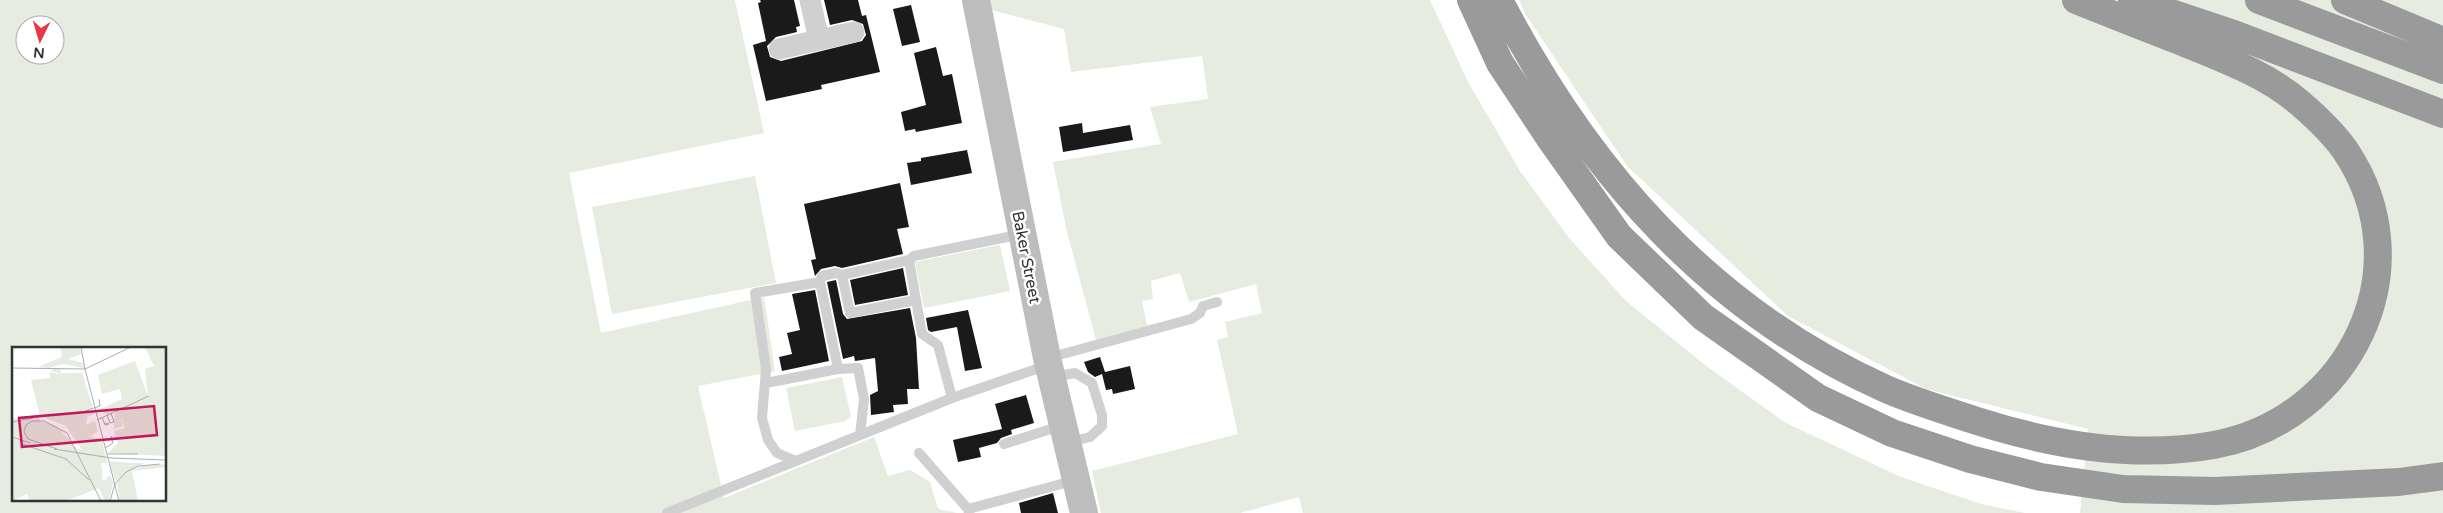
<svg xmlns="http://www.w3.org/2000/svg" width="2443" height="513" font-family="'Varela Round',sans-serif">
	<rect width="100%" height="100%" fill="#fff"/>
	<path fill="#e6ecdf" fill-rule="evenodd" d="M0,0h735l29,133 -195,40 32,160 163,-36 11,74 -77,15 26,112 150,-61 14,39 22,-6 20,12 8,27 19,4h-957zM25,25h30v30h-30zM14,348h151v151h-151z
		M989,0h441l38,82 52,89 49,67 57,63 79,64 79,57 117,55 80,27 44,9h-722l-4,-16 -59,16h-139l-9,-42 146,-37 -21,-94 11,-3 -3,-15 37,-9 -6,-29 -67,18 -9,-29 -29,8 2,18 -11,2 5,25 -51,14 -29,-108 -14,-70 108,-18 -11,-37 58,-8 -6,-43 -131,16 -7,-43 -73,-19z
		M1519,0h924v513h-363l8,-84 -162,-40 -138,-73 -161,-150 -101,-151z
		M755,176l21,107 -164,31 -20,-107z
		M1000,245l10,46 -86,17 -9,-46z
		M842,377l9,40 -6,4 -50,10 -9,-43z"/>
	<path fill="#1a1a1a" d="M760,0h34l6,26 -4,1 1,5 -21,5 -9,9 3,11 11,4 81,-20 4,-6 -3,-11 -11,-4 -22,5 -6,-25h34l4,16 4,-1 14,57 -59,13 1,4 -56,12 -13,-56 13,-4 -8,-38 3,-1z
		M911,5l9,37 -18,4 -9,-37z
		M936,47l7,29 9,-2 10,49 -46,9 -1,-3 -10,2 -4,-19 25,-7 -12,-52z
		M1082,123l1,10 47,-8 3,15 -70,12 -4,-25z
		M967,150l5,23 -61,12 -4,-22 14,-2v-3z
		M900,183l9,44 -12,2 6,25 -61,14 -7,-2 -14,3 -6,7 -4,-16 5,-1 -12,-55z
		M903,268l5,27 -53,10 -5,-25z
		M836,280l7,34 4,5 63,-11 6,30 3,51h-12l1,15 -15,1 1,7 -23,3 -1,-20 8,-4 -3,-33 -20,3 -1,-5 -11,3 -16,-77z
		M815,290l14,71 -47,10 -3,-14 13,-3 -5,-21 13,-3 -8,-36z
		M968,310l14,58 -17,3 -8,-44 -26,5 -3,-2 -2,-12z
		M1100,357l5,15 25,-6 5,23 -22,5 -1,-5 -6,1 -4,-16 -7,3 -7,-5 -4,-10z
		M1026,395l8,28 -23,7 1,4 -11,4 -4,5 -18,5 2,9 -23,5 -5,-22 49,-11 -7,-25z
		M1053,493l5,20h-37l-2,-10z"/>
	<g fill="none" stroke-linecap="round" stroke-linejoin="round">
		<path stroke="#d0d0d0" stroke-width="10" d="M909,260l5,-4 108,-22
			M820,282l2,-6 14,-3 6,2
			M916,300l-66,13 -8,-38 67,-15 13,74 16,11 14,53
			M1048,358l143,-39 9,-6 3,-7 14,-4
			M1052,377l23,-4 17,10 10,32v11l-12,11 -21,5
			M766,383l72,-14
			M1004,444l59,-19
			M919,453l49,56
			M796,461l-19,-8 -9,-13 -6,-22 4,-49 -11,-76 65,-11 18,87 20,-1 6,31 -4,36
			M667,513l285,-115 96,-33
			M969,513l-1,-4 108,-29"/>
		<path stroke="#d0d0d0" stroke-width="21" d="M810,0l9,40
			M779,49l75,-17"/>
		<path stroke="#bdbdbd" stroke-width="28" d="M976,0l71,358 37,155"/>
		<path stroke="#9a9a9a" stroke-width="28" d="M1471,0l29,63 51,77 68,96 84,81 115,81 74,35 78,26 71,18 82,12 92,2 184,-9 44,-6
			M1499,0c88,170 210,310 387,389 30,13 61,22 91,32 75,24 158,38 237,24 136,-25 211,-177 131,-295 -12,-17 -29,-33 -44,-46 -34,-30 -80,-46 -121,-63 -34,-13 -69,-27 -104,-41
			M2132,0l102,34 209,80
			M2259,0l184,70
			M2345,0l98,41"/>
	</g>
	<g text-anchor="middle" stroke-width="5" stroke-linejoin="round" paint-order="stroke">
		<g font-size="16" fill="#333" stroke="#fff">
			<text transform="translate(1027 257) rotate(79)" y="6">Baker Street</text>
		</g>
	</g>
	<g transform="translate(12 347)">
		<rect width="154" height="154" fill="#fff"/>
		<path d="M48,0h20l1,7 -13,5 15,4 1,5 -22,-4 -13,4 -11,-1 24,-10zM133,0h21v109l-58,-3 10,-10 -4,-12 11,-3 -3,-9 -5,2 5,-1 1,6 -9,3 1,-18 -9,4 -5,-6 21,-10 -2,-10 -18,5 -4,-19 37,-14 13,35 -3,-27 9,-3zM48,21l1,5h21l11,35 -11,4 11,-2 1,4 -7,3 -1,8 9,-4 3,10 -8,6 12,2 5,24h-6l2,15 -3,1 7,1 -1,-3 5,-1 2,7 -4,18h-4l-6,-13 -33,13h-36l-3,-7 -15,7v-82l27,-3 1,5 17,5 20,23 5,1 -16,-24 -26,-10 -9,-36 19,-2v-6l13,3 -13,-5zM97,114l23,2h12l-29,18zM154,117v3l-34,4 6,30h-18l-3,-19 4,-5 21,-11z" fill="#e6ecdf"/>
		<path fill="none" stroke="#adadad" stroke-width="1" d="M0,21l73,1 -4,-22M73,64l15,-5 -1,-7M95,68l3,8 4,-1 -3,-9M90,70l3,8 4,-1 -4,-1M85,73l52,-24M0,75l21,-4M0,90l18,6M10,97l44,15 23,21M93,101l8,-5 -2,-7M42,102l57,9 55,2M45,102l-29,-10 -4,-7 2,-7 6,-4h12l23,12 34,68M95,107h31M98,154l5,-17 11,-12 13,-6 21,-2M107,154l-34,-132 46,-22"/>
		<path fill="#c2185b" fill-opacity="0.15" stroke="#c2185b" stroke-width="2.5" d="M142,59l3,29 -135,12 -3,-29z"/>
		<rect width="154" height="154" fill="none" stroke="#333" stroke-width="2.5"/>
	</g>
	<g transform="translate(40 40) rotate(185)"><circle r="24" fill="#ffffff" stroke="#adadad"/>
	<path d="M0-4L9 19L0 12L-9 19Z" fill="#e63946"/>
	<text y="-8" font-size="14" font-weight="bold" text-anchor="middle" fill="#333333">N</text>
	</g>
</svg>
